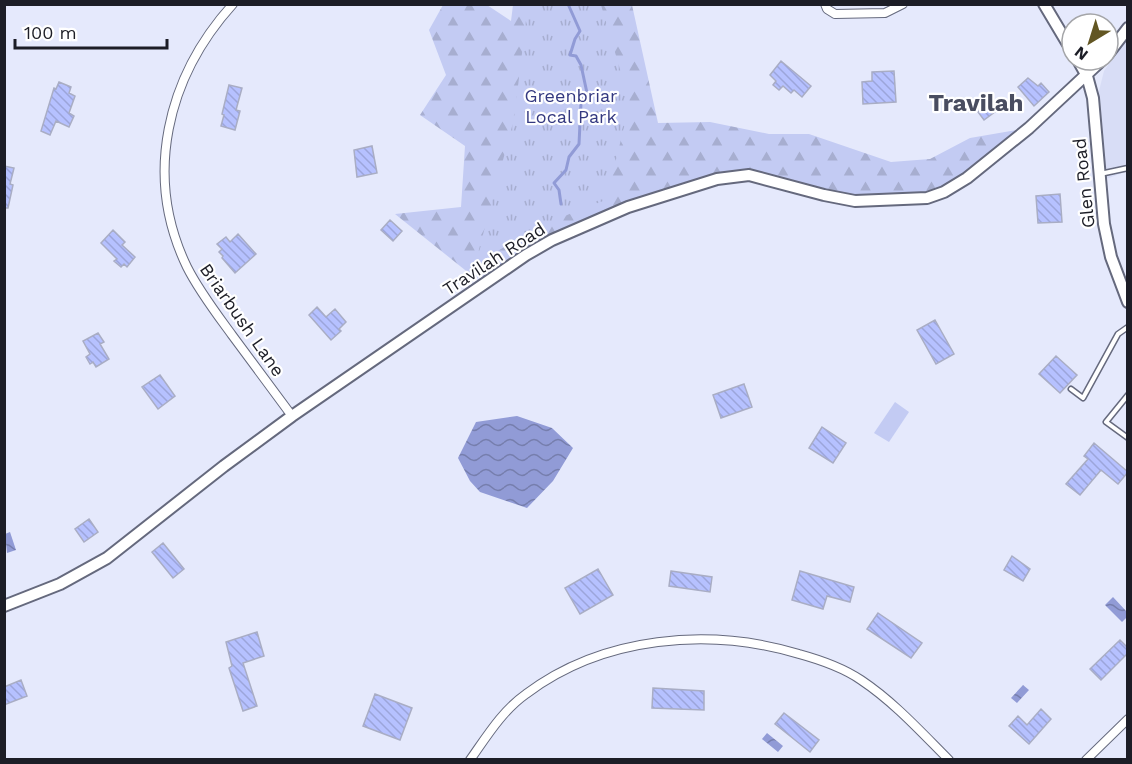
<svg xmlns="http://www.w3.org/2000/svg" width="1132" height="764" font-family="'Work Sans',sans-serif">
	<defs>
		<pattern id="forest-firs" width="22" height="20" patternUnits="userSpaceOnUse" patternTransform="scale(1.5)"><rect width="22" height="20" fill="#c3cbf3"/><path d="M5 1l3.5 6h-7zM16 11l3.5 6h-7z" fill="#a7aed0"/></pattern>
		<pattern id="park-tufts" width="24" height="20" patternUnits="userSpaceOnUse" patternTransform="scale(1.5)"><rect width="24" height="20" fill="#c3cbf3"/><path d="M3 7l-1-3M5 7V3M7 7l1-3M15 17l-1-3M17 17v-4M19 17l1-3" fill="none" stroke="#a7aed0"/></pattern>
		<pattern id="water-waves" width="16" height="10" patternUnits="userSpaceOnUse" patternTransform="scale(1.5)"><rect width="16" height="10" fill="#919bd6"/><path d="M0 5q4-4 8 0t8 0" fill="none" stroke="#767ead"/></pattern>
		<pattern id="building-back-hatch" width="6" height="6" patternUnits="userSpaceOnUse" patternTransform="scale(1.5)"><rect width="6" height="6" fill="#b6c1ff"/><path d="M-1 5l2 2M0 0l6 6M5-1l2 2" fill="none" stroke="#9ca5da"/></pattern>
	</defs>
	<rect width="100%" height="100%" fill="#e5e9fc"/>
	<path fill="#d8ddf6" d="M1127,38v133l-23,9 -5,-47v-42l5,-20z"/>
	<path fill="url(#forest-firs)" d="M443,5h44l24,16 2,-16h119l26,118 52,-1 59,12h40l82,28 39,-3 40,-21 59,-10 -85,64 -89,9 -106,-26 -32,4 -165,61 -54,34 -23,4 -80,-64 66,-7 4,-61 -45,-31 26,-40 -17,-45z"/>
	<path fill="url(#park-tufts)" d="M524,5h77l29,98 -24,97c-48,17 -92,37 -132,68l40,-149 12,-99z"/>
	<path fill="#c3cbf3" d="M895,402l14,10 -20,30 -15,-9z"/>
	<path fill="url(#water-waves)" d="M517,416l35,12 21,20 -20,33 -26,27 -47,-16 -10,-11 -12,-23 18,-36z
		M10,532l6,18 -9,3 -2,-19z
		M1113,597l14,15v5l-5,5 -17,-17z
		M1023,685l6,5 -12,13 -6,-5z
		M767,733l16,13 -5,6 -16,-13z"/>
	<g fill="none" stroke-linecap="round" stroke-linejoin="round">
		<path stroke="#919bd6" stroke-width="3" d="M561,204l-2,-14 -5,-7 12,-13 3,-13 10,-13 2,-41 6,-10 -6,-28 -5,-9 -6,-1 5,-16 5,-8 -12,-27"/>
	</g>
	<path fill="url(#building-back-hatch)" stroke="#a9adc4" stroke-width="1.5" d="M781,61l30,25 -9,11 -8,-7 -3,3 -8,-7 -4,4 -6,-5 3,-4 -6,-6z
		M894,71l2,31 -33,2 -1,-22 10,-1v-9z
		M1028,78l10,8 3,-3 8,9 -15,14 -16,-19z
		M59,82l12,5 -2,6 6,3 -6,17 5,3 -5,11 -13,-6 -6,14 -9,-4 13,-43 2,1z
		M229,85l13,3 -6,22 4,1 -5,19 -14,-4 3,-11 -2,-1z
		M990,103l6,8 -12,9 -6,-8z
		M372,146l5,27 -20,4 -3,-27z
		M4,166l10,2 -4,16 3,1 -5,23h-4z
		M1060,194l2,28 -24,1 -2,-27z
		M390,220l12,11 -9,10 -12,-11z
		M113,230l12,12 -3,3 13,12 -8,10 -3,-3 -3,3 -7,-6 3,-2 -16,-16z
		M238,234l18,20 -21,19 -13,-15 1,-2 -4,-4 3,-3 -5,-5 9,-7 4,5z
		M317,307l9,10 9,-8 11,13 -7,7 2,2 -10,9 -22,-25z
		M935,320l19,34 -18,10 -19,-34z
		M98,333l6,9 -4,2 9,15 -13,8 -3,-5 -3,2 -4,-7 4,-3 -7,-13z
		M1056,356l21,19 -17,18 -21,-19z
		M160,375l15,21 -17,13 -16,-22z
		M744,384l8,23 -31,11 -8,-23z
		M822,427l24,16 -13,20 -24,-15z
		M1094,443l34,29 -10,12 -17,-14 -21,25 -14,-11 22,-25 -4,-3z
		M89,519l9,13 -14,10 -9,-13z
		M163,543l21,26 -11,9 -21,-26z
		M1012,556l18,13 -7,12 -19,-11z
		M598,569l15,26 -33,19 -15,-26z
		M671,571l41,6 -2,15 -41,-6z
		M800,571l54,16 -4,15 -23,-6 -4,13 -31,-9z
		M878,613l44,30 -11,15 -44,-29z
		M257,632l7,24 -21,7 14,43 -14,5 -14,-43 3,-2 -6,-24z
		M1120,640l8,8v5l-27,27 -11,-11z
		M21,680l6,16 -23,9v-18z
		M653,688l51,3v19l-52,-2z
		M375,694l37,14 -12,32 -37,-14z
		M1041,709l10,10 -22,25 -20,-18 9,-10 9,9z
		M784,713l35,27 -9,12 -35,-28z"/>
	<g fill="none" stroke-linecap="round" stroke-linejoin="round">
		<g stroke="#65697d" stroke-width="7">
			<path id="lane" d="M1100,174l28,-6
				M1071,389l12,9 35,-64 10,-7
				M1128,395l-22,27 22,16"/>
		</g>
		<g stroke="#65697d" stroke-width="10">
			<path id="street" d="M233,4c-66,73 -90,172 -46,263 12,24 29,46 45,68 20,27 40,54 60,81
				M825,4l2,5 8,5 50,-1 18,-9
				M470,760c17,-24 32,-49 56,-66 77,-58 183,-67 273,-40 22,6 43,13 62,26 33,22 60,52 88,80
				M1086,760l42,-41"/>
		</g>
		<g stroke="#65697d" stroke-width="14">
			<path id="secondary" d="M1044,4l28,47
				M1108,54l20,-26
				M1078,60l9,16 6,22 11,126 7,33 17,45
				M4,606l56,-22 47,-26 117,-92 68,-50 234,-161 26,-15 76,-33 89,-28 32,-4 75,20 31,6 72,-3 17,-6 23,-14 62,-50 73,-68"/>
		</g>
		<use href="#lane" stroke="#fff" stroke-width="4"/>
		<use href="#street" stroke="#fff" stroke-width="8"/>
		<use href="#secondary" stroke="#fff" stroke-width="10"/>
	</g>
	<g text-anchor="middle" stroke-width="4.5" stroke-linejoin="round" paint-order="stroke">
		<g font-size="18" fill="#343980" stroke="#fff">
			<text x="571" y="102">Greenbriar<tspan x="571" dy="21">Local Park</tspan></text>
		</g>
		<g font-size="18" fill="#1c1d26" stroke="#fff">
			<text transform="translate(1084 183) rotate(-96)" y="6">Glen Road</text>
			<text transform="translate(494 259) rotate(-33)" y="6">Travilah Road</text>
			<text transform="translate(242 320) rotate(55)" y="6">Briarbush Lane</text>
		</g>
		<g font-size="24" font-weight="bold" fill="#494d60" stroke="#fff">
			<text x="976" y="111">Travilah</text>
		</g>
	</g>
	<rect width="1132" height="764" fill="none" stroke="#1c1d26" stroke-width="12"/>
	<g transform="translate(1090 42) rotate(218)"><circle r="28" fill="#ffffff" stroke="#a4a5a8" stroke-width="1.5"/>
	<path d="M0-4.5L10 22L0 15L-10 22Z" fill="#625623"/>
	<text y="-9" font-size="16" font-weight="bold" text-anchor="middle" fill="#1c1d26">N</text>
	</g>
	<path d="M15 39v9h152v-9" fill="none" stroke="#1c1d26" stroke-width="3"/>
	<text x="24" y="39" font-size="18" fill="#1c1d26" stroke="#ffffff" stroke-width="4.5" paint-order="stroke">100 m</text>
</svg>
